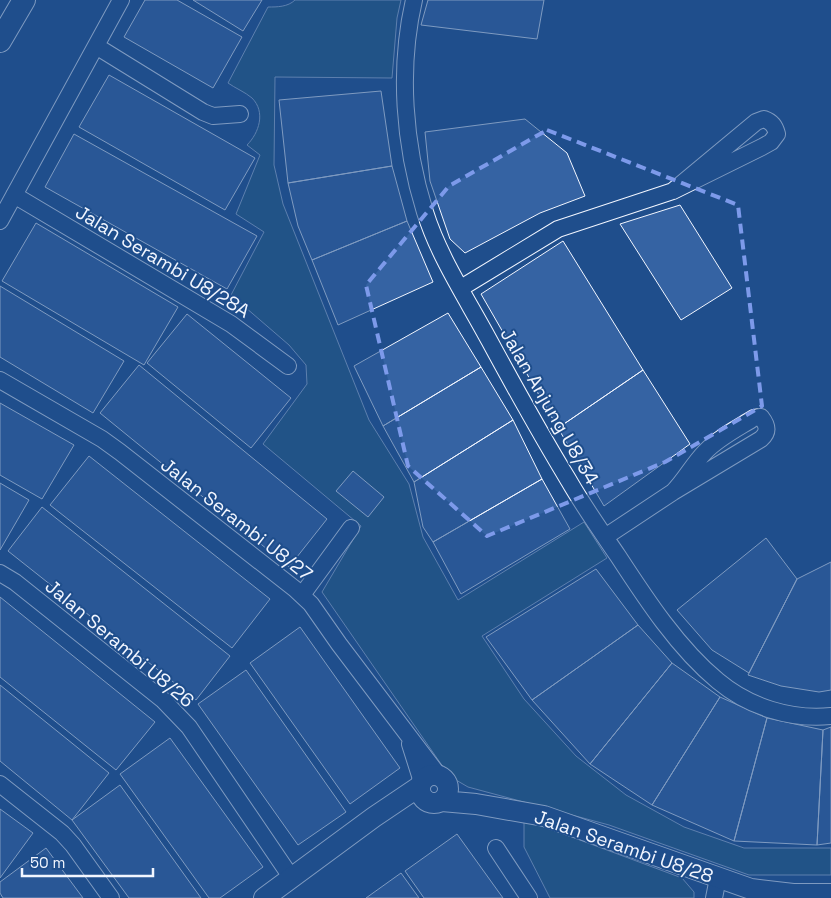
<svg xmlns="http://www.w3.org/2000/svg" width="831" height="898" font-family="'Space Grotesk',sans-serif">
	<rect width="100%" height="100%" fill="#1f4e8c"/>
	<path fill="#245a82" stroke="#a8bbd7" d="M295,0h106l-4,18 -5,60 -117,-1 -1,88 9,39 86,216 40,64 14,53 35,63 126,-78 23,36 -125,78 42,63 52,57 50,39 58,32 60,21h87v27h-82l-140,-50 -141,-38 -12,-7 -15,-16 -119,-172 39,-66 -98,-82 44,-60 -1,-19 -17,-20 -58,-50 33,-63 -28,-18 24,-59 -13,-10c12,-12 19,-33 5,-47 -7,-6 -17,-10 -24,-15l40,-76c9,0 20,0 27,-7z
		M524,821l21,6 137,51 12,14v6h-144l-26,-51z"/>
	<path fill="#3563a3" stroke="#f2f6ff" d="M145,0h32l65,37 -29,51 -89,-51z
		M193,0h69l-19,31z
		M428,0h116l-7,39 -116,-14z
		M109,75l146,83 -30,52 -146,-83z
		M381,91l11,75 -104,17 -9,-83z
		M525,119l42,34 18,43 -45,17 -75,40 -15,-14 -20,-58 -5,-49z
		M74,134l183,102 -30,53 -182,-102z
		M392,166l15,55 -95,39 -14,-34 -10,-43z
		M680,205l52,83 -51,32 -61,-96z
		M407,221l26,61 -95,43 -26,-65z
		M36,223l142,84 -34,58 -142,-84z
		M563,241l80,129 -85,58 -77,-134z
		M0,286l124,75 -31,52 -93,-56z
		M448,313l33,54 -98,59 -29,-60z
		M187,314l104,84 -40,50 -104,-85z
		M139,365l188,154 -38,48 -189,-154z
		M481,367l32,53 -99,62 -31,-56z
		M643,370l47,74 -86,62 -46,-78z
		M0,403l74,42 -32,54 -42,-24z
		M513,420l29,59 -109,63 -10,-15 -9,-45z
		M89,456l181,143 -38,49 -182,-143z
		M353,471l31,26 -16,20 -32,-26z
		M542,479l28,50 -109,65 -28,-52z
		M0,483l29,17 -29,50z
		M42,507l188,149 -34,44 -188,-149z
		M766,538l31,41 -48,94 -37,-23 -35,-40z
		M831,562v128l-12,2 -38,-6 -33,-11 49,-96z
		M596,569l42,56 -106,75 -46,-63z
		M0,597l155,125 -39,48 -116,-93z
		M638,625l34,38 -82,101 -58,-64z
		M300,627l100,141 -50,36 -100,-141z
		M672,663l48,34 -68,108 -62,-41z
		M246,670l100,142 -48,33 -100,-141z
		M0,685l109,88 -37,47 -72,-59z
		M720,697l47,21 -33,123 -82,-36z
		M767,718l56,12 -6,115 -83,-4z
		M831,727v116l-14,2 6,-115z
		M170,738l93,129 -43,31h-11l-89,-124z
		M120,785l81,113h-72l-57,-78z
		M0,809l33,24 -33,45z
		M457,834l46,64h-79l-19,-27z
		M46,848l37,50h-80l-3,-5v-11z
		M401,873l18,25h-53z"/>
	<g fill="none" stroke-linecap="round" stroke-linejoin="round">
		<g stroke="#f2f6ff" stroke-width="18">
			<path id="minor" d="M414,0c-16,69 -10,145 11,212 14,45 42,87 64,128 26,48 52,95 80,141 15,26 32,50 49,75 28,43 60,92 100,125 31,26 73,39 113,35
				M96,46l107,66 10,4 27,-2
				M14,195l217,129 57,42
				M0,221l121,-221
				M461,288l97,-59 115,-38 89,-44 9,-5 6,-8c-2,-8 -5,-12 -13,-15l-8,3 -83,69
				M0,380l102,59 18,13 175,137 16,15 28,40 100,132
				M605,537l68,-45 88,-53c8,-7 7,-13 0,-22l-7,1c-16,10 -36,20 -49,34 -12,12 -20,28 -32,40
				M0,573l15,9 148,118 26,27 102,150
				M302,595l49,-67
				M410,744l12,38
				M0,784l62,49 11,12 38,53
				M496,848l33,50
				M714,898l4,-20"/>
		</g>
		<g stroke="#f2f6ff" stroke-width="22">
			<path id="tertiary" d="M420 789a14 14 0 1 1 28 0a14 14 0 1 1-28 0Z
				M442,801l34,3 68,12 207,73 42,5h38
				M264,898l110,-81 46,-31"/>
		</g>
		<g stroke="#f2f6ff" stroke-width="24">
			<path id="secondary" d="M0,41l24,-41"/>
		</g>
		<use href="#minor" stroke="#1f4e8c" stroke-width="16"/>
		<use href="#tertiary" stroke="#1f4e8c" stroke-width="20"/>
		<use href="#secondary" stroke="#1f4e8c" stroke-width="22"/>
	</g>
	<path d="M0 0H831V898H0ZM547,130l191,75 24,201 -97,56 -178,74 -79,-70 -42,-181 83,-99z" fill="#1f4e8c" fill-opacity=".55" fill-rule="evenodd"/>
	<path fill="none" stroke="#7d9aea" stroke-width="4" stroke-dasharray="10 6" stroke-linejoin="round" d="M547,130l191,75 24,201 -97,56 -178,74 -79,-70 -42,-181 83,-99z"/>
	<g text-anchor="middle" stroke-width="4" stroke-linejoin="round" paint-order="stroke">
		<g font-size="19" fill="#f2f6ff" stroke="#1f4e8c">
			<text transform="translate(163 261) rotate(31)" y="7">Jalan Serambi U8/28A</text>
			<text transform="translate(550 406) rotate(60)" y="7">Jalan Anjung U8/34</text>
			<text transform="translate(237 519) rotate(38)" y="7">Jalan Serambi U8/27</text>
			<text transform="translate(120 643) rotate(40)" y="7">Jalan Serambi U8/26</text>
			<text transform="translate(624 846) rotate(19)" y="7">Jalan Serambi U8/28</text>
		</g>
	</g>
	<path d="M22 868v8h131v-8" fill="none" stroke="#f2f6ff" stroke-width="2.5"/>
	<text x="30" y="868" font-size="15" fill="#f2f6ff" stroke="#1f4e8c" stroke-width="4" paint-order="stroke">50 m</text>
</svg>
